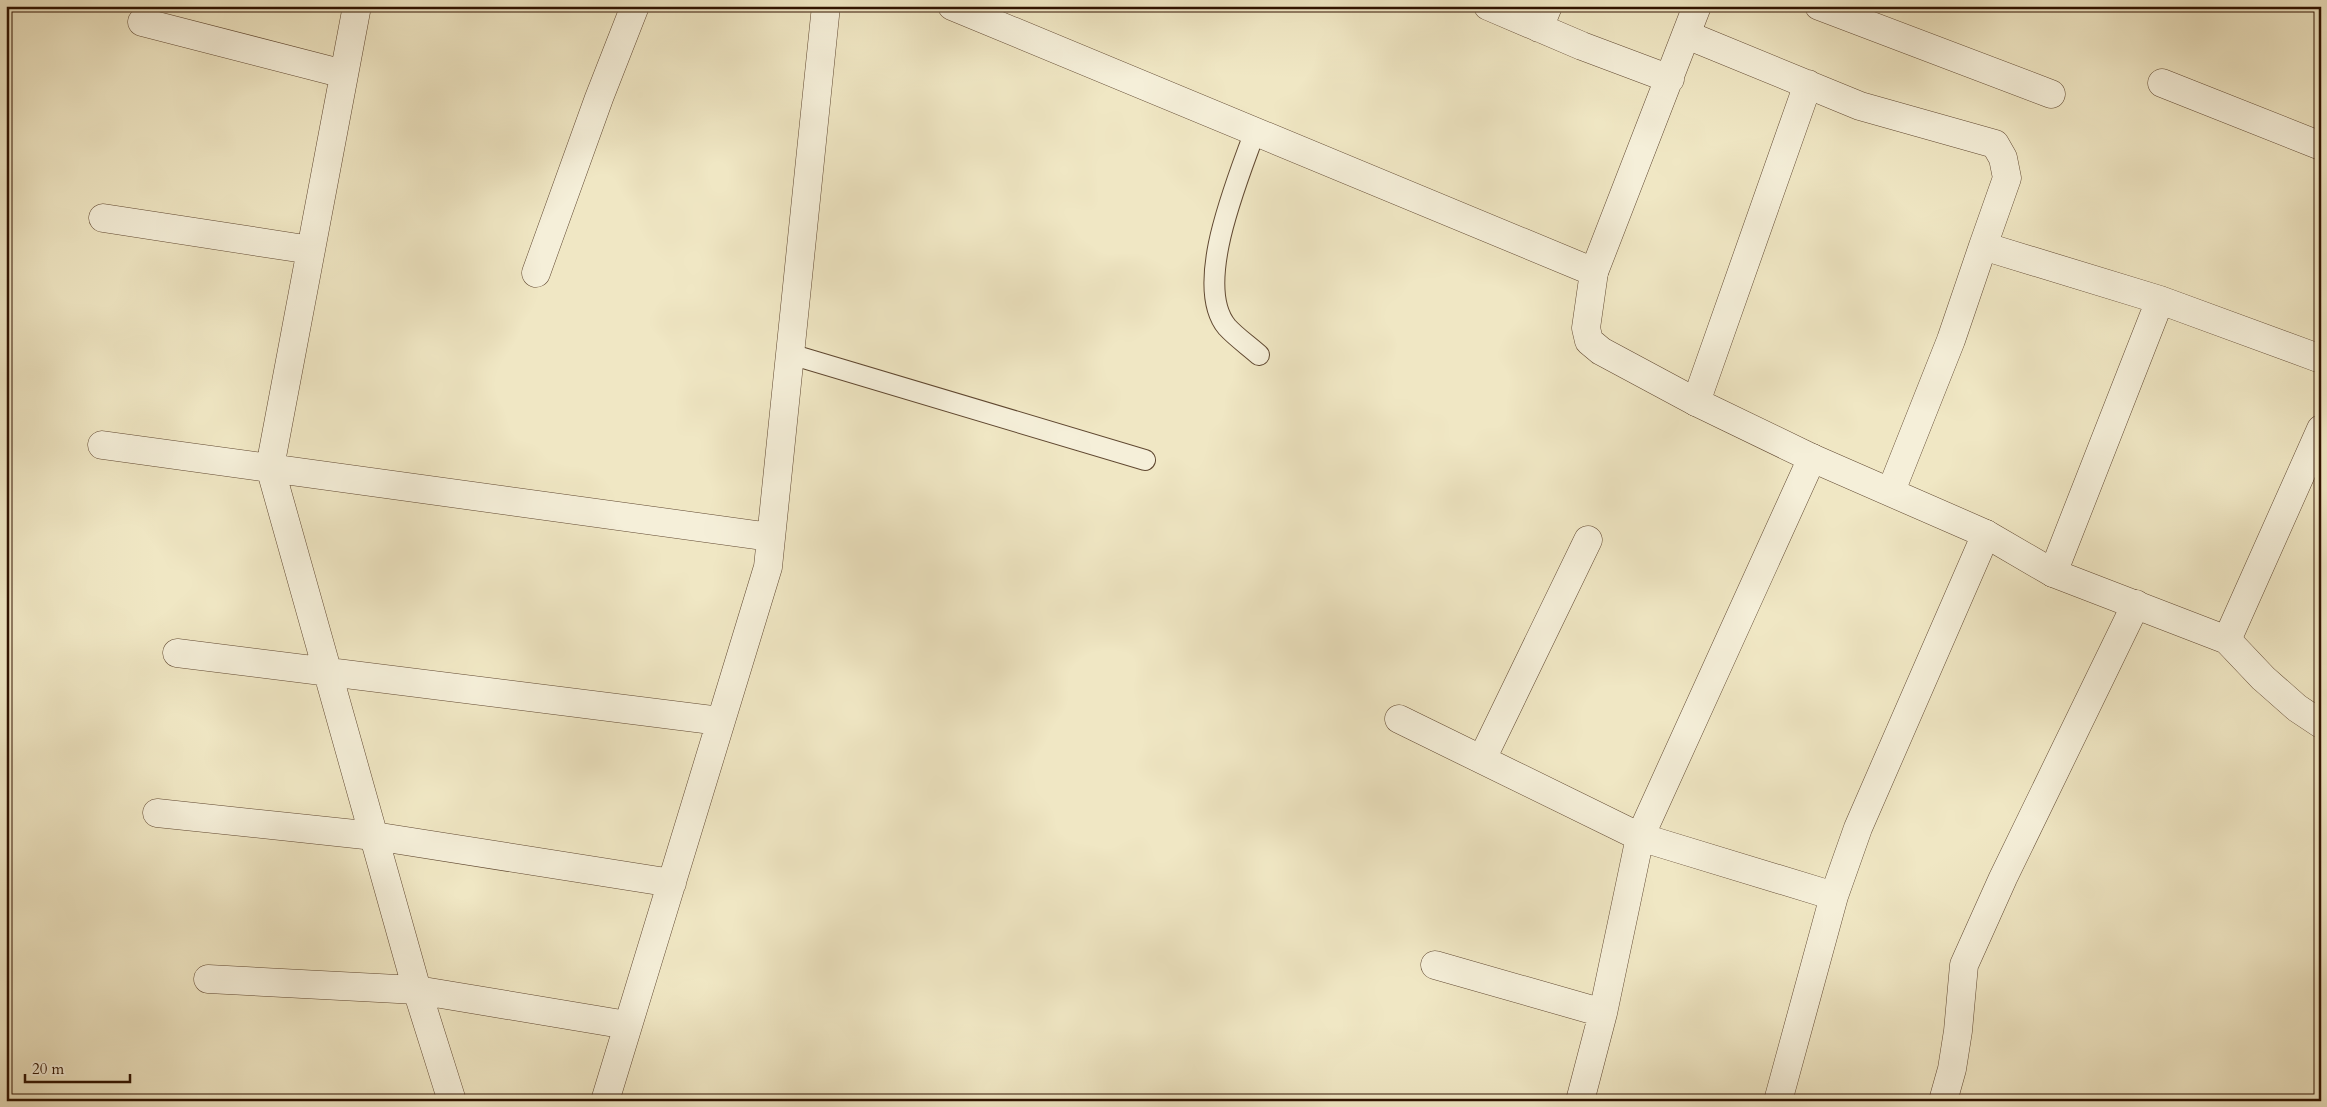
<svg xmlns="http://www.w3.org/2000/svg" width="2327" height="1107" font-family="Cardo,serif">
	<rect width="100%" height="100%" fill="#f0e7c4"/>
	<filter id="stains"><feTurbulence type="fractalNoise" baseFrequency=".004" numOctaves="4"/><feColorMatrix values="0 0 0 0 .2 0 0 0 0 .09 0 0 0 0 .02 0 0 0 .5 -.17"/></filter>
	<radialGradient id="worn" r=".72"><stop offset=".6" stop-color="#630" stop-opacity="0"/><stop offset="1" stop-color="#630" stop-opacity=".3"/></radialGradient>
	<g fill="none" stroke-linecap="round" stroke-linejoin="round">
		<g stroke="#604831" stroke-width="22">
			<path id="service" d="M1255,131c-16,46 -63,154 -28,196 9,10 22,19 32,28
				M790,354l355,106"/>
		</g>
		<g stroke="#604831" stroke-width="29">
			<path id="minor" d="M357,6l-87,461 147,523 35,111
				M1488,6l94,40 88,33
				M1819,6l232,88
				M142,22l202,52
				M1539,28l9,-22
				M1687,35l173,71 135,38 8,14 4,20 -24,68
				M2162,83l159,63
				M103,218l208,32
				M1594,272l103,-266
				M536,273l63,-175 36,-92
				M1696,402l112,-318
				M102,445l669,92
				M1891,491l60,-151 32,-94 177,54 161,59
				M2053,573l107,-273
				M2227,640l94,-211
				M177,653l543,68
				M1399,719l241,118 194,59
				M1482,759l106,-219
				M157,813l217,23 298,47
				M1435,965l168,48
				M208,979l209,11 210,35
				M605,1101l163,-534 58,-561
				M1580,1101l23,-88 37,-176 172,-379
				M1778,1101l56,-205 24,-68 128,-294
				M1943,1101l9,-32 6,-38 6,-66 39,-87 133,-274"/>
		</g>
		<g stroke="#604831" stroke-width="29">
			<path id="tertiary" d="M952,6l642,266 -8,56 3,13 12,10 95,51 116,56 174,76 67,39 174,67 36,38 34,30 24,16"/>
		</g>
		<use href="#service" stroke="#f5efd9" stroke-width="20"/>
		<use href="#minor" stroke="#f5efd9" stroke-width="28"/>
		<use href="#tertiary" stroke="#f5efd9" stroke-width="28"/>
	</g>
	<rect width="2327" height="1107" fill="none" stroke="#f0e7c4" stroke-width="25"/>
	<rect x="8" y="8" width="2312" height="1092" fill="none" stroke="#301300" stroke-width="2.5"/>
	<rect x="12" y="12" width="2302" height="1082" fill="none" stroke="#301300"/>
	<path d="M25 1074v8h105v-8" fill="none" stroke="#301300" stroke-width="2.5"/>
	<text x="32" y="1074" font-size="15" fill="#301300" stroke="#f5efd9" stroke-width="4" paint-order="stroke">20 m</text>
	<rect width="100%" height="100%" filter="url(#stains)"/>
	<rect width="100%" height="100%" fill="url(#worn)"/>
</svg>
